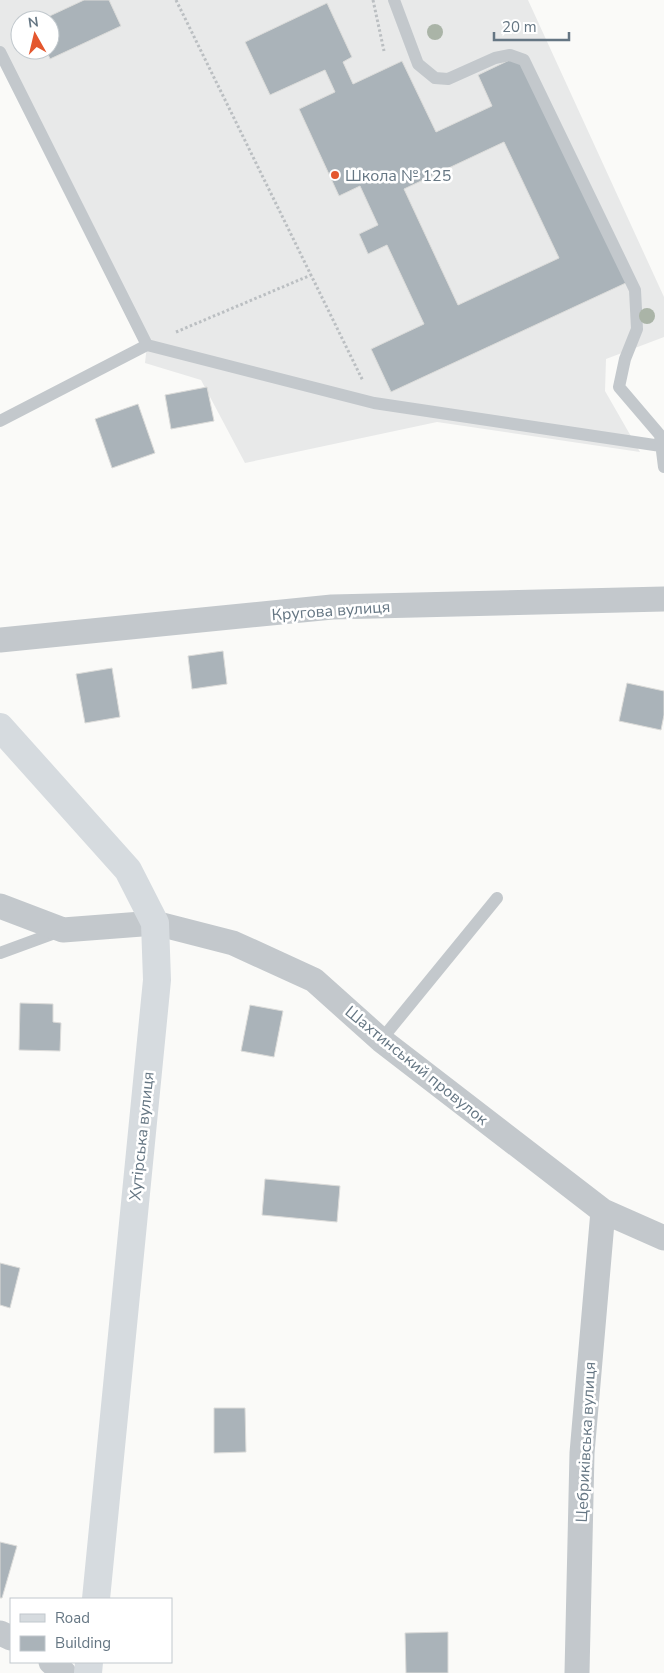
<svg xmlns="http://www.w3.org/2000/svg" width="664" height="1673" font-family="'Nunito Sans',sans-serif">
	<rect width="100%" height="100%" fill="#fafaf8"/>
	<path fill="#e8e9e9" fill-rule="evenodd" d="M0,0h528l136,297v40l-58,22 -1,32 35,61 -203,-30 -192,41 -44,-83 -56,-17 2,-18 -147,-293zM20,20h30v30h-30z"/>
	<path fill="#aab3b9" stroke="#dcdcda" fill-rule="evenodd" d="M84,0h25l12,26 -71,33 -4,-9h4v-30h-9z
		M327,3l25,54 -9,5 10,22 49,-23 34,71 56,-26 -14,-31 44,-21 106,228 -237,110 -20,-43 53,-25 -37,-79 -19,9 -9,-20 19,-9 -18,-39 -21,10 -40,-87 36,-17 -10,-22 -55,25 -25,-53zM504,142l55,116 -101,47 -54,-116z
		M207,387l7,34 -43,8 -6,-34z
		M138,404l17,49 -43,15 -17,-49z
		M223,651l4,33 -35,5 -4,-33z
		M112,668l8,49 -35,6 -9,-49z
		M627,683l37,8v24l-3,15 -42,-9z
		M20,1003l33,1v18l8,1 -1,28 -41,-1z
		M250,1005l33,6 -9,46 -33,-6z
		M265,1179l75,7 -3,36 -75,-7z
		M0,1263l20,5 -10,40 -10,-3z
		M214,1408h31l1,44 -32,1z
		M0,1542l17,4 -15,52h-2z
		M448,1632v41h-42l-1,-40z"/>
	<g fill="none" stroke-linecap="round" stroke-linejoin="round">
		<path stroke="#bbbfc2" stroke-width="3" stroke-dasharray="2.5 2.5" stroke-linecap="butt" d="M176,0l187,381
			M373,0l11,51
			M176,332l135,-57"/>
		<path stroke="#c3c8cc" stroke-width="12" d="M394,0l24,64 17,14 13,1 47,-21 15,-3 14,5 111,230 2,39 -12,30 -6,28 41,48 4,32
			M0,52l147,293
			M0,421l147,-76 227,58 287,43
			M0,953l60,-22
			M381,1040l116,-142"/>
		<path stroke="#c3c8cc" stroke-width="25" d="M0,640l332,-33 332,-8
			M0,906l63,24 92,-7 78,20 81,37 67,60 222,171 61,27
			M0,1633l11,5
			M51,1662l13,11
			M577,1673l5,-220 21,-242"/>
		<path stroke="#d6dbdf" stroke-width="28" d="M0,727l128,143 27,53 2,57 -61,619
			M88,1673l1,-11"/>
	</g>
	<g fill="#aab4a7">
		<circle cx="435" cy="32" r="8"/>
		<circle cx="647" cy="316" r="8"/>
	</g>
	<circle fill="#e4572e" stroke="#fff" stroke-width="2" cx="335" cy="175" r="5"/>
	<g text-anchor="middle" stroke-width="5" stroke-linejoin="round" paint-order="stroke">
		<g font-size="16" fill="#657683" stroke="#fff" text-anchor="start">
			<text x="345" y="181">Школа № 125</text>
		</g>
		<g font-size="16" fill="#657683" stroke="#fff">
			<text transform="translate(331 610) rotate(-4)" y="6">Кругова вулиця</text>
			<text transform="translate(417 1065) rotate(39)" y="6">Шахтинський провулок</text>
			<text transform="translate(141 1136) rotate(-84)" y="6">Хутірська вулиця</text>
			<text transform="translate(585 1442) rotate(-87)" y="6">Цебриківська вулиця</text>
		</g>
	</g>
	<rect x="10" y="1598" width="162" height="65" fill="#ffffff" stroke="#c1c8cd"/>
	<rect x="20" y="1614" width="25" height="8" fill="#d6dbdf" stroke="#c1c8cd"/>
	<text x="55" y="1623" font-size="15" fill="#657683">Road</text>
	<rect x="20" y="1636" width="25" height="15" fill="#aab3b9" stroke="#c1c8cd"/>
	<text x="55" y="1648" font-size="15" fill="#657683">Building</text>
	<g transform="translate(35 35) rotate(352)"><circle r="24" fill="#ffffff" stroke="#c1c8cd"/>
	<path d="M0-4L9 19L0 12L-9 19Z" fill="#e4572e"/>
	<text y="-8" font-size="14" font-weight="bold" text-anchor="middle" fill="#657683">N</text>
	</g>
	<path d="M494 32v8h75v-8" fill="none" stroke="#657683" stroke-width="2.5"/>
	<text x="502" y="32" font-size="15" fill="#657683" stroke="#ffffff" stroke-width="4" paint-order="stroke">20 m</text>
</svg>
